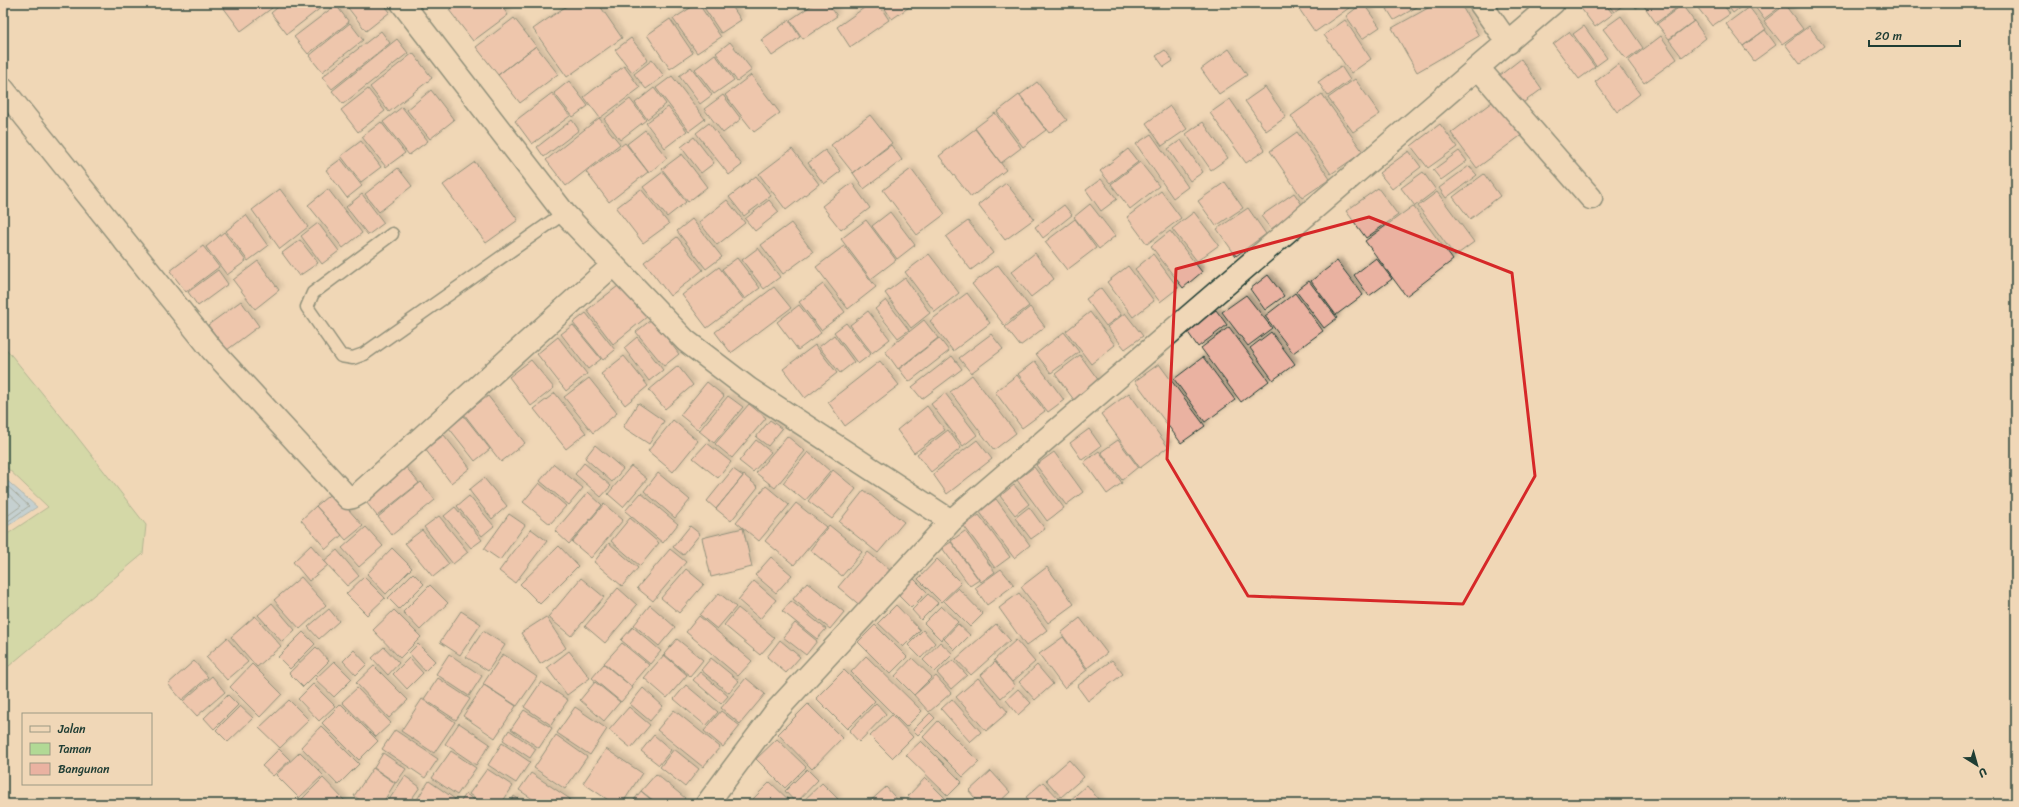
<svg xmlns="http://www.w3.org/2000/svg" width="2019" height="807" font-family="Sriracha,sans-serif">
	<defs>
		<filter id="shadow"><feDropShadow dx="3.5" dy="-3.5" stdDeviation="2" flood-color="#0004"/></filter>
	</defs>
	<rect width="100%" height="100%" fill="#f0d7b7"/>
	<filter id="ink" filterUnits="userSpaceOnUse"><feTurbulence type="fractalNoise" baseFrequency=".025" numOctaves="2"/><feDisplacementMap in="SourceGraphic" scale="8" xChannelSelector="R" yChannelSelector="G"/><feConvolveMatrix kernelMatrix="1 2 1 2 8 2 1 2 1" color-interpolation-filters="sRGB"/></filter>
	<g filter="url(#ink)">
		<path fill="#b1d995" stroke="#688b64" d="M3,345l61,75 82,105 -3,29 -140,117v-134l45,-30 -45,-43z"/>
		<path fill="#91c8ef" stroke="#6390a4" d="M3,477l34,30 -34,22z"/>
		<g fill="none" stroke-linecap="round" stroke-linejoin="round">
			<path stroke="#4d757f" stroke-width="1" d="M3,482l26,24 -26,19
				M3,489l18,17 -18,13"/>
		</g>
		<path fill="#eab2a1" stroke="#1f3d34" filter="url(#shadow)" d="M220,3h48l4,5 -31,23z
			M283,3h44l-40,31 -16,-21z
			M346,3h37l7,9 -24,19 -21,-27z
			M458,3h41l9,12 -35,26 -24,-31z
			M571,3h27l24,35 -55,39 -34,-48z
			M698,3l23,34 -24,16 -24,-34z
			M701,3h29l11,17 -20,13z
			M815,3h13l9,13 -34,23 -13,-19z
			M871,3h7l11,17 -39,27 -13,-20z
			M881,3h34l-23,16z
			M1295,3h61l-41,29z
			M1363,3l17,24 -18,12 -16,-23z
			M1398,3h26l-30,17 -7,-11z
			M1437,3h23l19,33 -62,36 -25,-44z
			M1577,3h27l9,11 -18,13z
			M1607,3h19l-12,9z
			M1633,3h11l-8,5z
			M1648,3h33l1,1 -26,19 -12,-17z
			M1694,3h28l8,11 -18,12z
			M1726,3h20l-13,10z
			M1752,3h31l1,1 -20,15z
			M336,5l13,17 -41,32 -14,-17z
			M1682,5l12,16 -25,18 -12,-15z
			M1785,5l18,24 -21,15 -18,-23z
			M1749,7l17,22 -23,17 -17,-22z
			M1621,16l22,32 -16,12 -24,-31z
			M514,18l22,28 -38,29 -22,-28z
			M670,19l23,34 -23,16 -23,-34z
			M789,20l11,17 -28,19 -11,-16z
			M1345,20l26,39 -20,14 -27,-38z
			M1694,21l12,17 -24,19 -13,-17z
			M350,23l13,17 -41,32 -13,-16z
			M1584,26l23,32 -11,8 -23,-32z
			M1809,26l15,20 -24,18 -15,-20z
			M1765,30l11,15 -22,16 -11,-15z
			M381,31l9,12 -58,46 -10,-12z
			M1569,32l26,35 -16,12 -26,-35z
			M1661,36l16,23 -33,24 -16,-22z
			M631,38l17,22 -16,12 -17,-22z
			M397,39l11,14 -65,51 -11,-13z
			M730,42l22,28 -15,11 -21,-28z
			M536,46l22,28 -38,29 -22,-28z
			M1229,49l18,26 -28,19 -18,-25z
			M1165,50l8,11 -9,6 -8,-11z
			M413,53l19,25 -43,34 -19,-25z
			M715,54l19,26 -20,14 -19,-25z
			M1521,59l21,30 -22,16 -21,-29z
			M652,60l12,16 -18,13 -12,-15z
			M1618,64l22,30 -23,18 -22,-30z
			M624,66l16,22 -40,30 -16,-21z
			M1341,66l9,14 -22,16 -10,-14z
			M691,67l21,28 -12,9 -21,-28z
			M751,75l29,38 -26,19 -29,-37z
			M672,76l33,43 -16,12 -33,-43z
			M1355,79l25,35 -27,18 -25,-34z
			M569,81l19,25 -15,11 -19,-24z
			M1037,82l30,38 -18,13 -29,-38z
			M1265,87l21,30 -20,14 -21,-30z
			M654,88l12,16 -19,15 -12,-16z
			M368,89l17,22 -27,21 -17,-22z
			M431,90l23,30 -24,19 -23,-29z
			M552,93l18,23 -38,28 -17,-23z
			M1322,94l41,58 -32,22 -40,-58z
			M723,95l18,24 -18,14 -19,-24z
			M1019,95l27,35 -23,17 -26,-35z
			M630,99l16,21 -26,20 -16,-21z
			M1230,99l35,51 -19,13 -36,-50z
			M1496,99l27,35 -46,34 -26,-35z
			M1170,106l17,23 -25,17 -16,-23z
			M402,107l26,34 -19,14 -26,-33z
			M668,107l19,24 -22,17 -19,-25z
			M995,113l26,35 -20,15 -26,-35z
			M870,115l22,28 -39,30 -22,-28z
			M599,118l21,26 -54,42 -20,-26z
			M572,120l7,10 -35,27 -7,-10z
			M381,122l24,31 -19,14 -24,-30z
			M1203,122l25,36 -17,12 -25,-36z
			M709,123l33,42 -13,10 -33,-42z
			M1440,124l17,23 -29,21 -17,-22z
			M975,129l31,41 -35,27 -32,-41z
			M645,130l22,28 -18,15 -22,-29z
			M1297,132l33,47 -28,19 -32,-47z
			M1151,134l37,53 -15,11 -37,-54z
			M694,137l20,26 -13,10 -20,-26z
			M1181,140l22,32 -13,9 -22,-32z
			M361,141l20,26 -20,15 -20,-26z
			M625,143l23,29 -39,30 -23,-30z
			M891,145l11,15 -38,29 -11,-16z
			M792,149l27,35 -33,26 -27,-36z
			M1128,149l10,13 -28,21 -10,-12z
			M825,150l16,21 -17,13 -16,-21z
			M1409,151l12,16 -29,22 -13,-16z
			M1459,151l8,10 -26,19 -8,-10z
			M682,154l25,33 -19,15 -26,-33z
			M341,159l21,27 -15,12 -21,-28z
			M475,162l43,58 -32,23 -43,-58z
			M1140,162l19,24 -29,23 -19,-25z
			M1469,166l8,9 -31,23 -7,-10z
			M398,168l14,18 -33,26 -14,-18z
			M911,169l34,45 -28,21 -34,-45z
			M663,172l23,30 -19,15 -24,-30z
			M1423,172l13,18 -21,16 -14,-18z
			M1484,174l16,22 -30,23 -17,-22z
			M756,176l15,20 -27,20 -15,-19z
			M1101,179l16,20 -16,12 -15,-21z
			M1225,182l18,26 -27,18 -18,-25z
			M852,183l18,25 -29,22 -19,-24z
			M1006,183l28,36 -29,21 -27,-35z
			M1378,188l20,27 -32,23 -20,-27z
			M280,189l28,38 -28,22 -28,-39z
			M328,189l34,44 -19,15 -35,-43z
			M641,189l28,35 -26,19 -27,-35z
			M1161,191l20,27 -34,26 -20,-27z
			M1437,192l37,50 -19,14 -37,-50z
			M1294,193l9,13 -32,23 -10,-13z
			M362,194l22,29 -16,12 -22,-28z
			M727,200l18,23 -28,22 -18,-23z
			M769,200l10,12 -24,19 -10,-12z
			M1090,204l25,32 -16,13 -25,-32z
			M1064,205l8,10 -29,23 -8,-11z
			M1413,206l40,54 -47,36 -41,-55z
			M1248,208l18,26 -30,22 -19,-27z
			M890,212l25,33 -18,14 -25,-33z
			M1194,212l25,33 -22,16 -25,-32z
			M246,215l22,31 -20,15 -22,-30z
			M692,219l30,38 -16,12 -29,-38z
			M1075,219l21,29 -29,22 -22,-28z
			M866,220l30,40 -25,19 -30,-40z
			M968,221l25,32 -22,17 -25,-33z
			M318,223l21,28 -17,13 -21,-28z
			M791,223l22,29 -30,22 -22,-29z
			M1170,231l32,41 -19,16 -32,-42z
			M224,232l22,29 -19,14 -21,-28z
			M677,237l26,33 -33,26 -26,-34z
			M300,240l18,23 -19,13 -17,-23z
			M203,246l16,21 -33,25 -16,-21z
			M844,246l32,41 -28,22 -32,-42z
			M758,248l22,29 -16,12 -22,-29z
			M1035,253l19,26 -23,18 -20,-25z
			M929,254l30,39 -24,19 -30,-40z
			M1153,254l25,34 -18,14 -25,-33z
			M737,258l23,30 -15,11 -23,-30z
			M1376,258l16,21 -23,17 -15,-21z
			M258,261l21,29 -24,19 -22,-29z
			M1337,261l26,34 -27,20 -25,-34z
			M998,265l31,41 -25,19 -32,-41z
			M1128,266l26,35 -21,16 -26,-35z
			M719,267l25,33 -37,28 -25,-33z
			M218,270l10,14 -30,22 -10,-14z
			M1268,275l16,21 -19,14 -15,-21z
			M905,278l25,35 -19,15 -26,-35z
			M1309,281l28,37 -13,10 -28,-37z
			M622,283l26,33 -35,28 -26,-34z
			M823,284l22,28 -24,18 -22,-28z
			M774,287l17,21 -60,45 -16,-21z
			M1101,288l20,27 -15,11 -20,-27z
			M967,293l23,30 -37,28 -23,-30z
			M1295,293l28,38 -30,22 -28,-37z
			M1246,295l26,33 -24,18 -26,-34z
			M886,300l23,30 -11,8 -23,-29z
			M241,301l18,25 -32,24 -19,-25z
			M799,305l22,28 -23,17 -21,-28z
			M1030,307l15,20 -25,19 -15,-19z
			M1216,310l11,15 -29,22 -11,-16z
			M868,311l22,28 -18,14 -22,-28z
			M1090,312l25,33 -24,19 -25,-33z
			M586,313l29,37 -12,10 -30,-37z
			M1125,313l18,23 -18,13 -18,-22z
			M652,319l27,35 -15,12 -28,-34z
			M924,320l14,18 -40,31 -13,-18z
			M846,323l25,31 -13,10 -24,-32z
			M573,325l28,34 -13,10 -27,-35z
			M1229,327l40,54 -28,21 -40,-54z
			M1064,332l15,20 -28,21 -15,-19z
			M1271,332l24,32 -22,16 -23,-32z
			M991,334l12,15 -32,24 -12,-15z
			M834,335l20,27 -14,11 -21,-26z
			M558,337l29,37 -21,17 -29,-37z
			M637,337l26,33 -14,11 -25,-33z
			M939,338l10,13 -40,31 -10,-13z
			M815,345l22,28 -32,25 -22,-29z
			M1080,355l19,26 -25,19 -19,-26z
			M624,356l24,30 -23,19 -24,-31z
			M952,356l10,13 -40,30 -10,-12z
			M1203,357l32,43 -30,22 -31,-43z
			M531,360l23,28 -23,18 -22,-29z
			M880,361l19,24 -54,41 -17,-24z
			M1035,361l29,39 -16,12 -30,-38z
			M1159,364l46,62 -24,17 -46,-62z
			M678,366l15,19 -28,24 -16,-19z
			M972,375l44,58 -22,17 -44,-58z
			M1017,375l28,36 -23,17 -27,-36z
			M589,378l28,35 -24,20 -29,-36z
			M707,382l17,14 -27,33 -17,-14z
			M555,393l31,40 -20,16 -32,-40z
			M945,393l32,42 -14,11 -32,-42z
			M1129,393l39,54 -28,21 -39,-54z
			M488,396l37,47 -24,19 -37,-48z
			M728,396l15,11 -29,36 -15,-12z
			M638,403l26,18 -15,23 -26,-17z
			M749,404l17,14 -34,40 -17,-14z
			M927,406l18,24 -31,23 -17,-23z
			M464,416l26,33 -15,12 -26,-33z
			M673,420l25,21 -25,31 -25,-21z
			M770,420l12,9 -14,17 -12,-9z
			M1089,429l12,17 -19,14 -12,-17z
			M948,430l13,18 -30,24 -14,-18z
			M444,435l26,33 -19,15 -26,-34z
			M787,436l18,15 -30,37 -19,-15z
			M756,440l15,12 -18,20 -14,-11z
			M977,440l15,19 -45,35 -14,-20z
			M1118,440l20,27 -16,13 -21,-28z
			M707,443l24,19 -13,16 -25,-20z
			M595,445l28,24 -11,13 -27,-24z
			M1099,451l23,32 -15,11 -23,-32z
			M808,452l22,19 -25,30 -22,-18z
			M1054,452l29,40 -17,13 -30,-40z
			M584,463l27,23 -10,11 -26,-23z
			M554,464l29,24 -14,17 -29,-24z
			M405,466l14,17 -42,33 -14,-18z
			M631,466l16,13 -24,28 -15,-13z
			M1034,467l30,41 -17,13 -30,-41z
			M733,469l10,7 -27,33 -9,-8z
			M833,470l23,19 -24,30 -24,-18z
			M658,473l32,27 -15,18 -31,-27z
			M744,475l14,12 -27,34 -15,-12z
			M484,478l23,28 -15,13 -23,-29z
			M421,482l14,18 -43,35 -14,-18z
			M539,483l27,23 -16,18 -27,-22z
			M1014,485l15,19 -14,11 -15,-19z
			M766,486l23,19 -30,36 -23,-19z
			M864,490l40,32 -26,31 -39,-31z
			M333,492l30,34 -17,14 -30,-34z
			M588,492l14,13 -33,39 -14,-13z
			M641,493l37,31 -15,19 -38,-32z
			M469,496l25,30 -12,10 -25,-30z
			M996,499l34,46 -16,13 -35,-47z
			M796,503l30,24 -32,38 -29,-24z
			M604,504l19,16 -32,38 -19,-16z
			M316,506l26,29 -16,14 -25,-29z
			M455,507l27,33 -11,8 -27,-32z
			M1029,507l16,22 -14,10 -16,-21z
			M509,514l16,11 -25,35 -16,-11z
			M979,515l31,42 -15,11 -31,-42z
			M439,516l29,36 -15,12 -29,-37z
			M630,518l29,25 -19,23 -29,-25z
			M829,525l33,27 -20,24 -32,-26z
			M690,526l10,8 -17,21 -10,-8z
			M366,527l17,19 -24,21 -17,-19z
			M743,528l9,39 -41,10 -9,-39z
			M531,529l16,12 -32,42 -16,-12z
			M422,530l27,34 -16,13 -28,-34z
			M965,531l30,41 -14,10 -30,-41z
			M951,542l28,38 -9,6 -28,-38z
			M609,543l29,25 -16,18 -28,-24z
			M311,545l17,20 -19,16 -16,-19z
			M559,546l19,20 -38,38 -20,-20z
			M392,548l20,20 -26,26 -19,-20z
			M670,549l16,13 -33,39 -16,-13z
			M337,550l22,26 -12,10 -23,-25z
			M868,552l23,19 -29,36 -24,-20z
			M771,557l21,18 -16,18 -21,-18z
			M937,559l24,24 -20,19 -23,-23z
			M1047,567l27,37 -26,19 -27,-36z
			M686,569l18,15 -25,29 -18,-15z
			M1001,569l13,16 -27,20 -12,-17z
			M413,573l11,11 -25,25 -11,-11z
			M301,577l25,28 -26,24 -26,-29z
			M364,577l21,21 -18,17 -21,-21z
			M581,578l23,19 -33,39 -23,-19z
			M914,579l13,13 -16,16 -13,-13z
			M754,581l22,19 -16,19 -22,-19z
			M807,582l37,30 -14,17 -37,-30z
			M430,585l18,18 -28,27 -17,-18z
			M618,588l19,17 -32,38 -20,-17z
			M958,588l25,26 -13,13 -26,-26z
			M719,593l17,14 -19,22 -17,-14z
			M1019,593l28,37 -21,16 -27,-38z
			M928,594l10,9 -17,17 -9,-10z
			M791,601l35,28 -9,10 -35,-28z
			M272,603l23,27 -13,12 -24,-27z
			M650,605l25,22 -16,19 -25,-21z
			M896,605l24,25 -17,17 -25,-24z
			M941,606l17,16 -17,18 -17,-17z
			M738,608l37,30 -15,17 -36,-30z
			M329,609l10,12 -20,18 -11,-12z
			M394,610l27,27 -21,21 -27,-28z
			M461,611l20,13 -21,31 -20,-13z
			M255,616l26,30 -24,21 -26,-30z
			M699,616l53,45 -14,15 -52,-44z
			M546,617l20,31 -26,16 -19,-31z
			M1080,618l27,35 -20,15 -26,-35z
			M795,623l22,18 -11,14 -23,-18z
			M958,624l12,11 -15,15 -11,-11z
			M996,624l14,16 -39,35 -15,-16z
			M875,625l32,32 -17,17 -32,-32z
			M633,627l28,24 -11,13 -29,-24z
			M923,630l12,13 -14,15 -13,-13z
			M483,631l22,14 -17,26 -22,-14z
			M303,632l12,12 -25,25 -12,-12z
			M1063,637l24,33 -23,18 -25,-34z
			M227,638l21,24 -21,18 -21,-23z
			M677,639l26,21 -13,16 -26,-22z
			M780,640l20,17 -14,16 -19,-16z
			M1016,640l19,22 -23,20 -18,-22z
			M940,642l13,12 -18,18 -12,-12z
			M622,643l27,22 -18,21 -27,-23z
			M418,644l17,17 -10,10 -16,-18z
			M316,647l13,14 -26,26 -14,-14z
			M384,647l15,16 -11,12 -16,-17z
			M354,650l13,14 -11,11 -13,-14z
			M569,651l21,27 -23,17 -20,-27z
			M449,654l33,22 -13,20 -33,-22z
			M503,654l34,23 -20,29 -34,-22z
			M664,655l23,20 -20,23 -23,-20z
			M866,656l56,55 -16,16 -55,-55z
			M409,658l14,15 -16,16 -14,-15z
			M711,658l28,23 -10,12 -28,-23z
			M912,658l20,19 -18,18 -19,-19z
			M953,660l14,15 -16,14 -14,-16z
			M1112,660l11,14 -35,27 -11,-15z
			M194,661l14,16 -26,23 -14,-16z
			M334,661l18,18 -18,18 -19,-18z
			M995,662l20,24 -14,12 -20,-23z
			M252,664l30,30 -22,23 -30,-30z
			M604,664l29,24 -12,14 -29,-24z
			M1037,665l16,19 -18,16 -16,-18z
			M374,666l34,34 -19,18 -33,-35z
			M844,670l31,31 -28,28 -31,-31z
			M700,672l28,24 -7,8 -28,-24z
			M212,676l13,16 -28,24 -14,-15z
			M936,676l15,17 -22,19 -15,-17z
			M438,678l32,21 -14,21 -32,-21z
			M746,678l19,16 -25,30 -19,-16z
			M978,678l30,34 -22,19 -30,-34z
			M541,682l27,18 -17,25 -27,-18z
			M595,682l25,20 -16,19 -24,-21z
			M313,684l22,22 -16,15 -21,-22z
			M484,685l32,21 -21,32 -32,-22z
			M686,685l32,27 -12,14 -32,-27z
			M357,688l34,35 -15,14 -34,-35z
			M643,688l20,18 -13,15 -20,-17z
			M1018,689l13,14 -13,12 -12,-15z
			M228,695l10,10 -24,24 -10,-11z
			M422,699l33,23 -21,31 -33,-22z
			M952,699l29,33 -11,10 -29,-33z
			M289,700l20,20 -29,28 -21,-20z
			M876,703l10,11 -27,28 -10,-11z
			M341,704l37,37 -19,19 -37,-37z
			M808,704l34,34 -30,31 -34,-35z
			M240,706l13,12 -25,24 -12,-12z
			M575,707l32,22 -17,26 -33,-22z
			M629,707l21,18 -19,23 -22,-18z
			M524,710l28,18 -13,20 -28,-19z
			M674,710l46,37 -17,20 -46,-37z
			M721,711l19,15 -17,21 -19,-16z
			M930,713l5,5 -17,17 -5,-5z
			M892,715l21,22 -21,21 -22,-22z
			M938,721l41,41 -16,15 -40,-40z
			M459,723l31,21 -14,21 -31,-21z
			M321,726l38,38 -21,21 -37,-38z
			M395,730l43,29 -13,19 -43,-29z
			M509,730l27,19 -6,9 -27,-18z
			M556,735l31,22 -22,32 -31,-21z
			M654,735l17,15 -12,15 -18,-14z
			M777,739l29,28 -21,21 -29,-29z
			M921,741l41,41 -14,14 -42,-41z
			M502,743l28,19 -14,21 -28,-18z
			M279,749l11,11 -17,16 -11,-10z
			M606,749l36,24 -20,31h-8l-31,-21z
			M674,749l25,20 -14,18 -25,-20z
			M451,751l25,17 -19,27 -25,-17z
			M300,752l23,23 -24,23 -23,-23z
			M383,753l23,16 -10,14 -22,-15z
			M1069,760l15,17 -23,20 -15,-17z
			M373,768l22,15 -13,21h-16l-12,-8z
			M487,769l26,17 -12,18h-18l-14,-10z
			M807,769l11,11 -22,23 -11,-12z
			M991,771l19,21 -13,12h-17l-11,-13z
			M531,773l39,26 -4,5h-26l-21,-14z
			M656,774l29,24 -4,6h-23l-17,-13z
			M405,776l15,11 -12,17h-22z
			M323,778l22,23 -3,3h-39l-3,-3z
			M925,778l21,21 -5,5h-25l-8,-8z
			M429,781l26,18 -3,5h-38z
			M770,782l23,22h-45z
			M1043,782l20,21 -1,1h-30l-6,-7z
			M822,783l16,16 -5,5h-33z
			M1087,785l15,19h-36z
			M886,787l15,17h-34z
			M641,791l15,13h-25z
			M466,794l14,10h-21z
			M514,796l12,8h-17z"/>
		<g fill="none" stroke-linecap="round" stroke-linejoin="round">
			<g stroke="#1f3d34" stroke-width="15">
				<path id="lane" d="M392,234l-79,59 -6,14 34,49 12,2 11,-4 200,-141"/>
			</g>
			<g stroke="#1f3d34" stroke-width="25">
				<path id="street" d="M402,3l162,210 122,128 63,48 202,132
					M1480,3l28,40
					M1479,69l112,129
					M3,89l209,261 136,148 5,-1 7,-4 253,-228
					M707,804l70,-94 174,-189 602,-518"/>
			</g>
			<use href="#lane" stroke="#f0d7b7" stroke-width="12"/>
			<use href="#street" stroke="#f0d7b7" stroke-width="22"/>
		</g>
	</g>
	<path d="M0 0H2019V807H0ZM1369,217l143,56 23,203 -72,128 -215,-8 -81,-137 9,-190z" fill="#f0d7b7" fill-opacity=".55" fill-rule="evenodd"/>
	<path fill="none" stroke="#d62828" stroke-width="3" stroke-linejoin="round" d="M1369,217l143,56 23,203 -72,128 -215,-8 -81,-137 9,-190z"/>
	<rect width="2019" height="807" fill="none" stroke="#f0d7b7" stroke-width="16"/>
	<rect x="8" y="8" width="2003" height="791" fill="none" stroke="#1f3d34" stroke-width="1.5" filter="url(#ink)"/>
	<rect x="22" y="713" width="130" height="72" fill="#f0d7b7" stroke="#9c9983"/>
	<rect x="30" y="726" width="20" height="6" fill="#f0d7b7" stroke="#9c9983"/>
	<text x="58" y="733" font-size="12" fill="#1f3d34">Jalan</text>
	<rect x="30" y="743" width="20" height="12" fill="#b1d995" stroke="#9c9983"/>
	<text x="58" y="753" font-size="12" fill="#1f3d34">Taman</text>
	<rect x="30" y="763" width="20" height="12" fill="#eab2a1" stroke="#9c9983"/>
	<text x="58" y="773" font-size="12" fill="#1f3d34">Bangunan</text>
	<g transform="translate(1977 765) rotate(143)" stroke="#f0d7b7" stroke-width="3" paint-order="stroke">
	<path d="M0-3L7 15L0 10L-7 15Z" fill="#1f3d34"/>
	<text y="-6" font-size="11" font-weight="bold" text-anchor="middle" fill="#1f3d34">U</text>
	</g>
	<path d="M1869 40v6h91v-6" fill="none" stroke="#1f3d34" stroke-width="2"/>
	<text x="1875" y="40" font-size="12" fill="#1f3d34" stroke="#f0d7b7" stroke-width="3" paint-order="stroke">20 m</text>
</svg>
